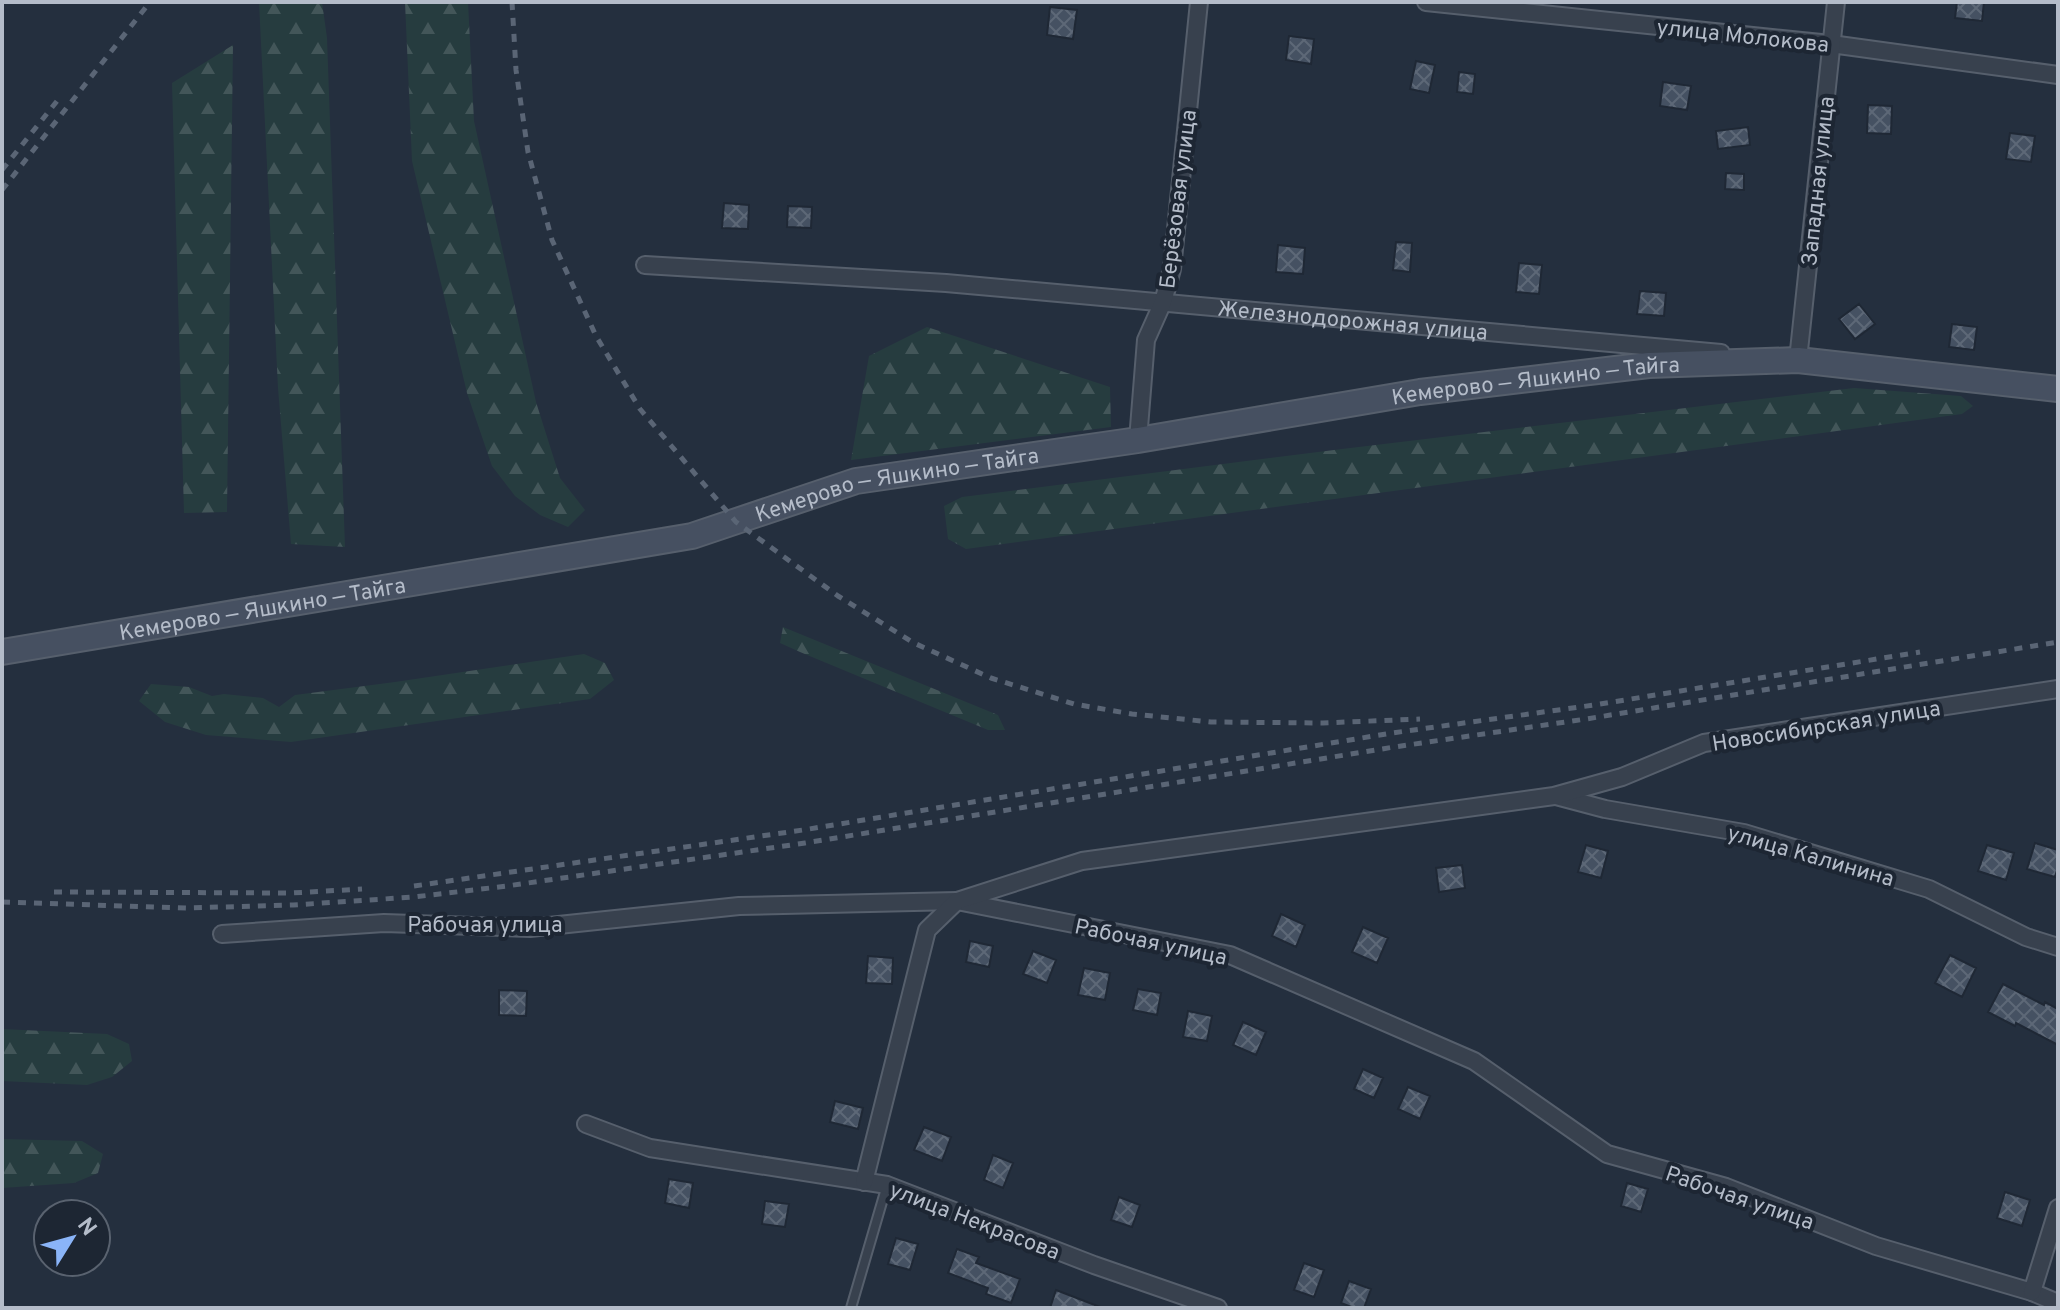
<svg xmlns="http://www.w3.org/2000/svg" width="2060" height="1310" font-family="Overpass,sans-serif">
	<defs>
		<pattern id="forest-firs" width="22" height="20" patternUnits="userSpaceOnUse" patternTransform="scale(2)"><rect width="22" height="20" fill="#263c3f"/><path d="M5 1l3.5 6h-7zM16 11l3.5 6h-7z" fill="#435659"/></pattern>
		<pattern id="building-cross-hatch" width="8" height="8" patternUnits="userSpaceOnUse" patternTransform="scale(2)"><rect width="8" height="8" fill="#455162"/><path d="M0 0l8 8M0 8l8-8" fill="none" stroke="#5d6877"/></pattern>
	</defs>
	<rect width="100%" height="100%" fill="#242f3e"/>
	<path fill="url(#forest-firs)" d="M259,2h63l5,36 18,509 -54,-3 -13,-156z
		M405,2h63l6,119 62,281 24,76 25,32 -17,17 -28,-12 -25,-19 -23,-30 -25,-73 -55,-232z
		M233,45l-6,467 -43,1 -12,-430z
		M927,327l183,60 1,40 -260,33 18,-104z
		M1854,388l107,8 12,10 -11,8 -996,135 -18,-10 -4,-33 18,-9 380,-48z
		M783,627l215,88 7,15h-17l-188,-78 -20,-9z
		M584,654l21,9 9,17 -24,19 -299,43 -85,-7 -41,-13 -26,-21 12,-17 38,3 23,9 12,-2 39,4 16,9 16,-12 100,-13z
		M2,1029l105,5 22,10 3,17 -20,16 -25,8 -85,-4z
		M2,1139l80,2 21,13 -5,19 -24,10 -72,5z"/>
	<path fill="url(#building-cross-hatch)" stroke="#1f2835" stroke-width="2" d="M1957,2h27l-2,19 -27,-3z
		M1050,7l27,3 -4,29 -26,-4z
		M1289,36l25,3 -3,25 -25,-4z
		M1416,61l19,4 -6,28 -19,-4z
		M1459,72l16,2 -2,20 -16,-2z
		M1663,82l28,4 -4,24 -27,-4z
		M1868,105l24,1 -1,28 -24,-1z
		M1748,127l2,18 -32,4 -2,-18z
		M2010,133l25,3 -4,26 -25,-3z
		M1726,173l18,1v16l-19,-1z
		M724,203l25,2 -1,24 -26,-1z
		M788,206l24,1 -1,21 -24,-1z
		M1396,242l16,1 -2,29 -17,-2z
		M1278,245l27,3 -2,26 -27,-2z
		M1519,263l23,2 -3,29 -23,-2z
		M1640,291l26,2 -2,23 -27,-2z
		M1859,304l16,20 -20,15 -16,-20z
		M1952,324l25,3 -3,23 -25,-3z
		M2035,843l23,7v17l-3,10 -28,-8z
		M1586,845l22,6 -7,27 -23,-6z
		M1987,845l27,8 -8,27 -28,-9z
		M1462,865l3,23 -26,4 -3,-24z
		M1281,914l24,11 -9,22 -24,-11z
		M1363,927l25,11 -11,25 -25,-11z
		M970,941l23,5 -4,21 -23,-5z
		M1033,951l23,9 -9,23 -24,-9z
		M1950,955l26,13 -14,29 -27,-14z
		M868,956l25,2 -1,26 -26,-1z
		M1084,968l26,5 -5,27 -27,-5z
		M2003,984l41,21 1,-3 13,7v36l-42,-22 -1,3 -27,-14z
		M1138,989l23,4 -4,22 -24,-5z
		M499,990l28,1 -1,25 -27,-1z
		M1188,1011l24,5 -5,25 -24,-4z
		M1243,1022l23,10 -10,23 -23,-10z
		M1363,1069l20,9 -9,20 -20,-9z
		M1408,1087l22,9 -10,23 -22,-10z
		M835,1101l28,7 -5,21 -28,-7z
		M924,1127l27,10 -9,24 -28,-11z
		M993,1155l20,8 -10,25 -19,-8z
		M669,1179l24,4 -4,25 -24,-5z
		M1627,1183l21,6 -7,23 -20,-6z
		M2005,1192l25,8 -8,26 -25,-8z
		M1119,1197l21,8 -8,22 -21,-7z
		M765,1201l24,3 -4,23 -23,-3z
		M896,1238l22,6 -8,26 -22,-6z
		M957,1249l22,8 -3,6 44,16 -9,24 -25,-9 2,-6 -40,-15z
		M1304,1263l20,7 -10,27 -20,-7z
		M1349,1281l22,8 -7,19h-10l-13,-5z
		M1056,1290l44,17v1h-50z"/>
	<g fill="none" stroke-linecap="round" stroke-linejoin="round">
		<g stroke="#565f6c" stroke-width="12">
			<path id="lane" d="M851,1308l36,-123"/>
		</g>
		<g stroke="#565f6c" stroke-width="20">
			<g id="street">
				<path d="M1426,2l405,42 227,31"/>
				<path id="s1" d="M645,265l301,18 775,70"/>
				<path d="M1788,359l10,1 38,-358"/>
				<path d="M1138,440l8,-100 17,-38 9,-33 27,-267"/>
				<path d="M1556,796l49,13 139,24 185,56 97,48 32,10"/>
				<path d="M222,934l162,-11 146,5 209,-22 218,-5 273,54 244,106 133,93 119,33 150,59 156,46 26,11"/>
				<path d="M586,1124l64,24 237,37 207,80 124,43"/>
				<path d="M864,1182l63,-252 30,-29 125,-40 472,-65 68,-19 82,-34 354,-54"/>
				<path d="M2032,1292l26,-84"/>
			</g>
		</g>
		<g stroke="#565f6c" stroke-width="28">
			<g id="secondary">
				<path id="s2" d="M2,652l690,-116 164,-55 282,-41 282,-48 229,-27 149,-5 260,29"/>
			</g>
		</g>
		<use href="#lane" stroke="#38414e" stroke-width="8"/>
		<use href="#street" stroke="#38414e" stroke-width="16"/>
		<use href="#secondary" stroke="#465061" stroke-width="24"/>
		<path stroke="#5a6575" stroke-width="5" stroke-dasharray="8 8" stroke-linecap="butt" d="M512,2l4,68 12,82 24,88 44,96 44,73 96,113 102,74 76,47 77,35 83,26 58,10 79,8 112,1 97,-4
			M2,170l55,-69
			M2,190l148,-188
			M414,886l389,-56 589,-97 202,-28 326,-53
			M54,892l237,1 71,-4
			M2,902l184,6 107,-3 121,-8 93,-11 298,-43 589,-96 192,-28 472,-77"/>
	</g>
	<g text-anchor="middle" stroke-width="8" stroke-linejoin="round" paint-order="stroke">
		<g font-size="22" fill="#b4bcc9" stroke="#1d2633">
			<text transform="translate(1743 35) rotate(6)" y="8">улица Молокова</text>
			<text transform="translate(1817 181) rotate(-84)" y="8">Западная улица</text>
			<text transform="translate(1177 199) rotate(-83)" y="8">Берёзовая улица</text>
			<text dy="8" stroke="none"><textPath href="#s1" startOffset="710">Железнодорожная улица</textPath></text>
			<text dy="8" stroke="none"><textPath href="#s2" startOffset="1560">Кемерово — Яшкино — Тайга</textPath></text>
			<text dy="8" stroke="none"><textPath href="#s2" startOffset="912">Кемерово — Яшкино — Тайга</textPath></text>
			<text dy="8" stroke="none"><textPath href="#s2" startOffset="264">Кемерово — Яшкино — Тайга</textPath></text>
			<text transform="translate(1826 725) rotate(-9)" y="8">Новосибирская улица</text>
			<text transform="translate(1811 855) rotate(16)" y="8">улица Калинина</text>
			<text x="485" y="932">Рабочая улица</text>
			<text transform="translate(1151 941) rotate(12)" y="8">Рабочая улица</text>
			<text transform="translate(1740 1197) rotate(19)" y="8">Рабочая улица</text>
			<text transform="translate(975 1220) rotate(21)" y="8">улица Некрасова</text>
		</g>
	</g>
	<rect width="2060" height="1310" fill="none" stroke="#b4bcc9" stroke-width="8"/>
	<g transform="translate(72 1238) rotate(53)"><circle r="38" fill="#1d2633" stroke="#59626f" stroke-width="2"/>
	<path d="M0-6L14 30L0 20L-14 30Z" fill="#8ab4f8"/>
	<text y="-12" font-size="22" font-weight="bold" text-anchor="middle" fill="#b4bcc9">N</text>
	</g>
</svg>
